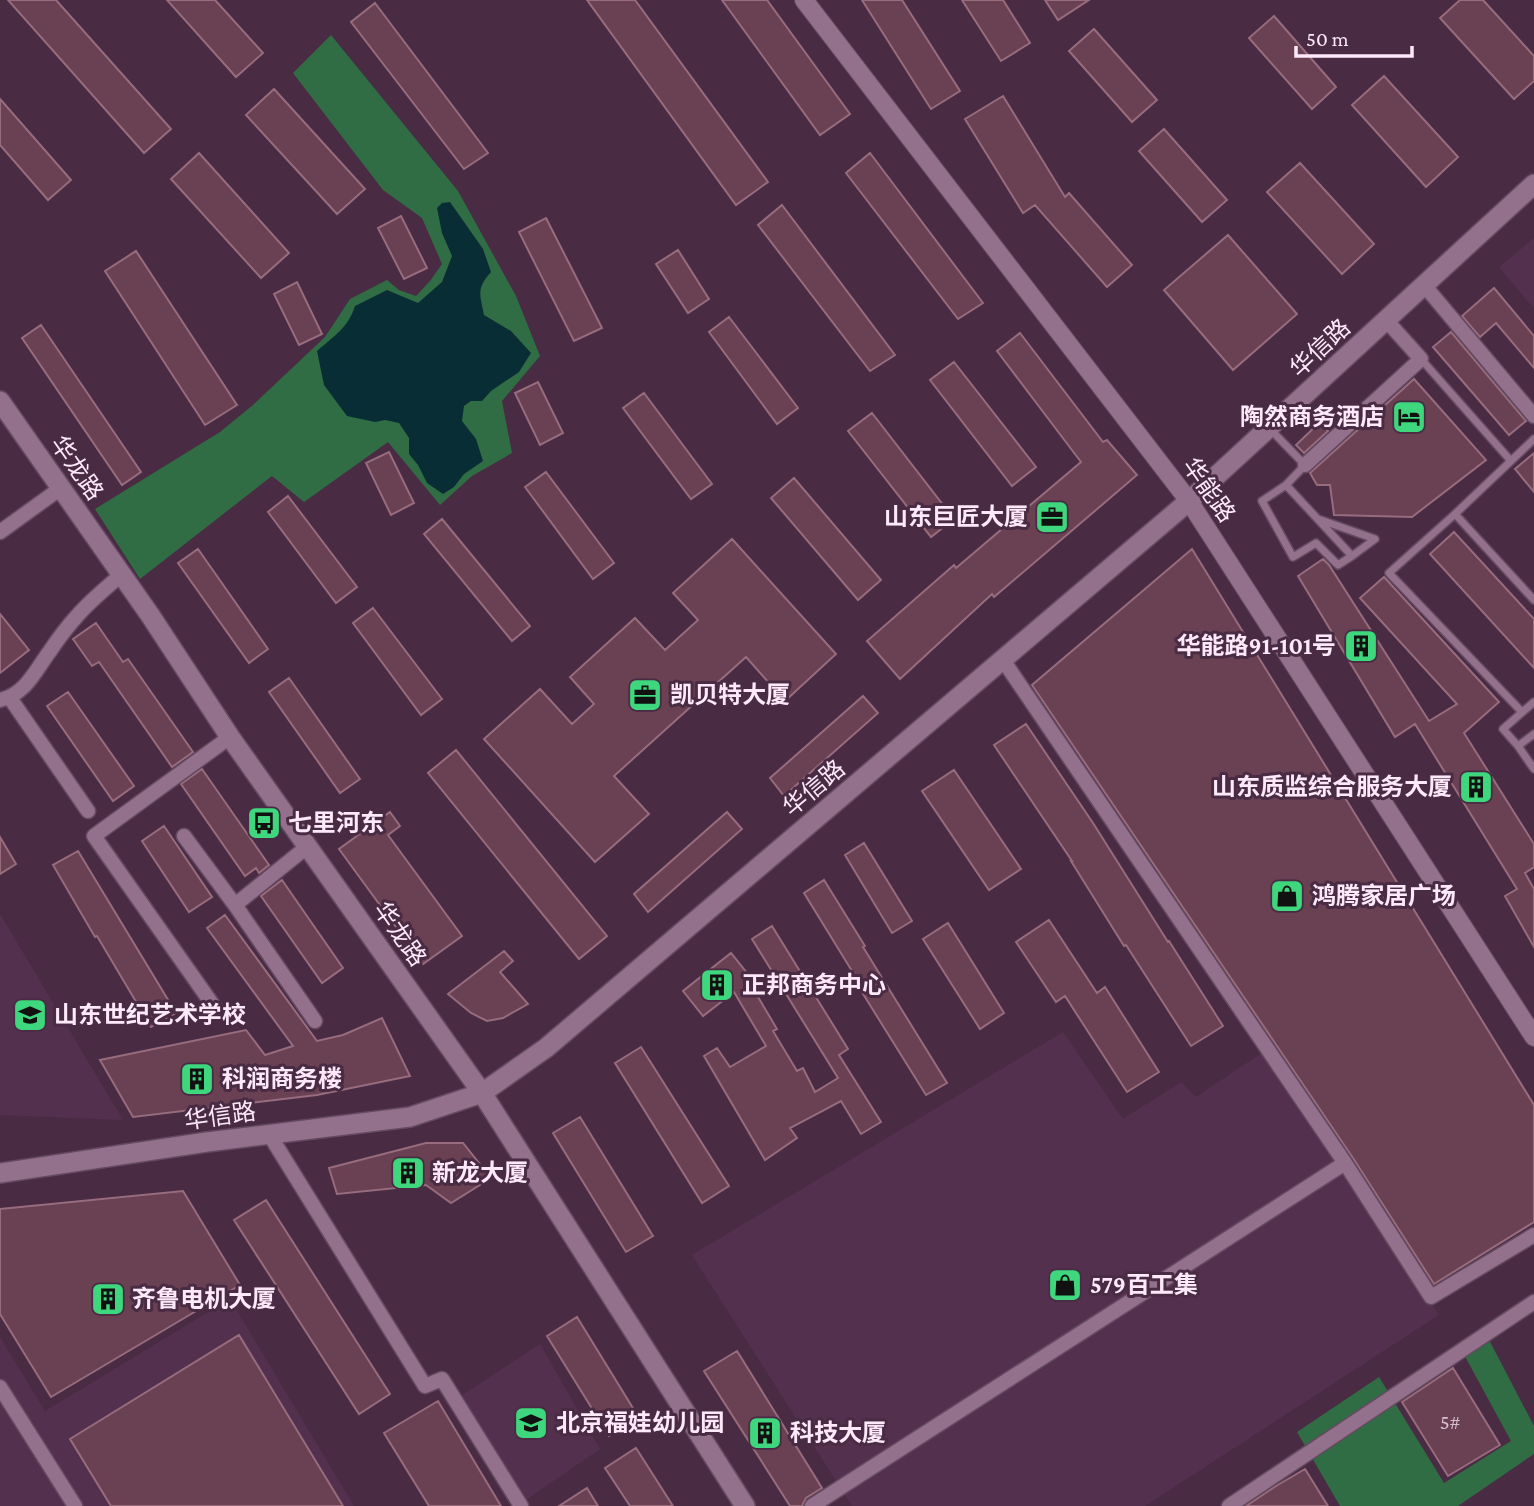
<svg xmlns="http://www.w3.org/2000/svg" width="1534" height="1506" font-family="'Crimson Pro','Noto Sans SC',serif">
	<rect width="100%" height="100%" fill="#492b44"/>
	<path fill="#54304f" d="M1534,238v71l-35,-42z
		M0,914l123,206 -123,-5z
		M1063,1032l60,87 58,-37 15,15 67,-45 176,263 -294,191h-293l-160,-251z
		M230,1299l124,207h-354v-169l45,74z
		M540,1344l60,105 -74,51 -65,-104z"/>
	<path fill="#306d45" d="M331,35l127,156 58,105 24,60 -38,45 10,52 -40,23 -32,29 -52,-63 -84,60 -32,-26 -132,103 -45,-70 125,-77 33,-27 72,-68 25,-38 37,-19 12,10 17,6 14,-15 12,-17 -20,-46 -39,-28 -90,-117z
		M1486,1334l48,92v28l-76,52h-118l-43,-74 82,-55 65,106 67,-42 -50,-92z"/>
	<path fill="#092d34" d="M450,202l33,47 8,23c-15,17 -11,22 -7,43l27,16 20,22 -12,19 -28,19 -9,10h-11l-7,5 -2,15 14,18 7,22 -19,13 -10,13 -11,7 -16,-11 -9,-18 -9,-11v-16l-10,-15 -14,-3 -10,2 -28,-6 -23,-31 -7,-34c17,-15 31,-23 38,-45l32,-16 31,13 24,-21 10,-26 -10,-23 -5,-25 5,-5z"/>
	<path fill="#694152" stroke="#976c7d" stroke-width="2" d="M8,0h48l115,129 -27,24z
		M167,0h48l48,53 -27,24z
		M587,0h48l133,182 -32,23z
		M722,0h45l83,114 -30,21z
		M862,0h40l58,91 -29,18z
		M962,0h41l27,43 -29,18z
		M1045,0h44l-31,20z
		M1460,0h23l51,56v25l-20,18 -74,-81z
		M375,3l113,150 -24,16 -113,-147z
		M1274,16l62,71 -24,22 -63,-71z
		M1094,29l63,71 -25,22 -63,-71z
		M1384,76l74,81 -32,30 -74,-82z
		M274,89l91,100 -28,25 -91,-99z
		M1003,96l62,101 4,-4 63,72 -25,22 -72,-82 -12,8 -58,-94z
		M0,99l71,81 -23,20 -48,-55z
		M1164,129l63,71 -25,22 -63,-71z
		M199,153l90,100 -28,25 -90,-99z
		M870,153l113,150 -25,16 -112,-146z
		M1300,163l74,81 -32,30 -75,-82z
		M782,205l113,150 -25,16 -112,-146z
		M401,216l26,52 -23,11 -26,-51z
		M546,218l56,110 -28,13 -55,-109z
		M1228,235l69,79 -64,56 -69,-80z
		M678,250l31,49 -21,14 -32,-49z
		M136,251l101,154 -32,20 -100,-154z
		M297,282l25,52 -23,11 -25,-51z
		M1494,288l40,48v32l-38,-45 -16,14 -18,-21z
		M729,317l69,91 -21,16 -68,-92z
		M41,325l100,147 -19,13 -100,-147z
		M1451,332l75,89 -17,14 -76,-88z
		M1020,333l83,109 4,-2 30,35 -143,122 -2,-3 -92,85 -33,-38 87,-76 2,3 125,-106 -84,-111z
		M954,362l82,105 -24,19 -82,-106z
		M1414,379l72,81 -74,57 -78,-2 -4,-30h-13l-7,-12z
		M538,382l25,51 -23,12 -25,-52z
		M644,393l68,91 -21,15 -68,-91z
		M872,413l82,106 -23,18 -83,-106z
		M1320,422l8,9 -24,22 -8,-8z
		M389,452l25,51 -23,12 -25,-52z
		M1534,453v39l-19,-23z
		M546,472l68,91 -21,16 -68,-92z
		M794,478l87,102 -23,20 -87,-102z
		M288,496l69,91 -21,16 -68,-91z
		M442,519l88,107 -18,15 -88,-107z
		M1454,532l80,87v49l-104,-114z
		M732,539l104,115 -51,47 -39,-44 -132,119 35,38 -54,48 -111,-123 56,-50 32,35 22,-20 -24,-27 65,-59 30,32 33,-30 -25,-27z
		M198,549l70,100 -19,14 -71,-100z
		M1192,549l342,556v117l-100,62 -81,-126 -321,-473z
		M1323,559l6,6 100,156 28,-17 -97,-106 24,-21 115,125 -35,31 70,111v23l-9,6 9,16v58l-29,-51 12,-7 -102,-165 -20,13 -97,-161z
		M373,608l69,91 -21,16 -68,-92z
		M0,614l29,36 -29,23z
		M96,623l27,39 5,-3 65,93 -21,15 -73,-105 -7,4 -19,-27z
		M289,678l71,101 -20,14 -71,-101z
		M68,692l66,94 -21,15 -66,-95z
		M863,696l15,17 -94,83 -14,-18z
		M1026,724l67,99 75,119 1,-1 54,85 -32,20 -65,-101 -2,1 -53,-85h1l-78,-116z
		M456,750l151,186 -28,23 -151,-186z
		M202,769l67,96 -10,8 -3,-5 -11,8 -64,-92z
		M954,770l67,99 -32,21 -67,-99z
		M390,812l10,14 -12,9 74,101 -39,28 -84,-115z
		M727,812l15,17 -94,83 -14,-18z
		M164,826l48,71 -23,15 -47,-71z
		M0,837l16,27 -16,10z
		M864,843l48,78 -20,12 -47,-78z
		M78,851l98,162 -25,14 -54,-91 -2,1 -42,-72z
		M282,880l61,88 -21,15 -61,-87z
		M824,880l41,66 -2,1 84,136 -21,12 -76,-122 2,-2 -48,-78z
		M225,915l92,126 26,-6 39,-17 28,58 -93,19 -184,22 -33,-57 146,-30 19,25 28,-9 -86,-118z
		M1049,920l48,73 8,-6 54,85 -32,20 -62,-96 -9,6 -40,-60z
		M948,923l56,90 -24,16 -57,-90z
		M772,926l76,123 -9,6 42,67 -20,12 -20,-33 -51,27 7,10 -32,22 -61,-104 13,-8 13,19 36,-21 -32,-54 -31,24 -20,-25 48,-38 20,25 -3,2 29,49 -4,2 24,40 6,-3 12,24 23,-14 -86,-139z
		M504,951l9,10 -13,11 28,32 -25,14 -16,3 -16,-8 -23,-19z
		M641,1047l88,139 -27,17 -87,-140z
		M580,1117l73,119 -27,16 -73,-119z
		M426,1143h37l28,35 -40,25 -25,-18 -89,9 -8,-26z
		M183,1191l57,94 -189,112 -51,-83v-105z
		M266,1200l124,194 -31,20 -125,-194z
		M577,1317l62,101 -30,18 -62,-100z
		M239,1335l104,171h-232l-41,-67z
		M737,1351l85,137 -16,10 -4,8h-12l-86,-135z
		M1453,1368l47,77 -52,31 -46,-74z
		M438,1401l63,105h-72l-45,-73z
		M636,1448l37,58h-43l-25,-38z
		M1305,1469l23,37h-82l30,-20z
		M587,1488l11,18h-39z"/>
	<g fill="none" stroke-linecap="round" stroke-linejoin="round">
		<g stroke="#644a60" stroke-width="10">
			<path id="service" d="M1421,359l90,102
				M1269,428l36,37 -19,20 66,71 23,-17 -57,-20
				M1534,439l-79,75 79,86
				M1286,485l-24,16 31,56 23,-14 22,22 14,-9
				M1455,514l-66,59 133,139
				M1534,734l-16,12 16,23
				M1518,746l-15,-17 31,-27"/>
		</g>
		<g stroke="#644a60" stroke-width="17">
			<path id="minor" d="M1424,285l110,131
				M1305,465l116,-106 -35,-39
				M0,532l61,-44
				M1003,660l342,503 86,134 103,-62
				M10,698l78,113
				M0,700c26,-6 35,-29 50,-49 8,-12 17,-24 27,-35 13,-15 29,-28 44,-41
				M184,836l51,69
				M308,846l-73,59 80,116
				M215,1008l-121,-172 136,-99
				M269,1134l156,252 17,-7 79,127
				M0,1387l75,119
				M812,1506l533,-343
				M1229,1506l305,-204"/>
		</g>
		<g stroke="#644a60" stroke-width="20">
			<path id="tertiary" d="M804,0l385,501 345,536"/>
		</g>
		<g stroke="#644a60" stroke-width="22">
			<path id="secondary" d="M0,401l150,214 80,122 252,356 263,413
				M0,1173l207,-31 203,-25 72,-24 64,-45 643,-547 345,-317"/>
		</g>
		<use href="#service" stroke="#93708c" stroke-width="7"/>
		<use href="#minor" stroke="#93708c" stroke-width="14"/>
		<use href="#tertiary" stroke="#93708c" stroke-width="18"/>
		<use href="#secondary" stroke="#93708c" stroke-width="19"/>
	</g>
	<defs>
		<g id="hotel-square" transform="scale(1.75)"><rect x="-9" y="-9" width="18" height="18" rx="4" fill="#3ed77d" stroke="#492b44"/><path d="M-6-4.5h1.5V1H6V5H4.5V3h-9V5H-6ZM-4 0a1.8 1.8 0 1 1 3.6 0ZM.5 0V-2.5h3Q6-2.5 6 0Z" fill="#111"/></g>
		<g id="office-square" transform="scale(1.75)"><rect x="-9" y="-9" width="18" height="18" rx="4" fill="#3ed77d" stroke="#492b44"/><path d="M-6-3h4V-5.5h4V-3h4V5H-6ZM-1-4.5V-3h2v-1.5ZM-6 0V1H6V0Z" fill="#111"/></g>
		<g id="building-square" transform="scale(1.75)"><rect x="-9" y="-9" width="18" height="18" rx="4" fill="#3ed77d" stroke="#492b44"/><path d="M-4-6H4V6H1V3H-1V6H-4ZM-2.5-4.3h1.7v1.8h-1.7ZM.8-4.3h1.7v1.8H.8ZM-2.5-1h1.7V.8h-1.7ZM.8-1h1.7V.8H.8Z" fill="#111"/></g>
		<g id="bus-square" transform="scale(1.75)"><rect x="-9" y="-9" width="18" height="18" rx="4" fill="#3ed77d" stroke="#492b44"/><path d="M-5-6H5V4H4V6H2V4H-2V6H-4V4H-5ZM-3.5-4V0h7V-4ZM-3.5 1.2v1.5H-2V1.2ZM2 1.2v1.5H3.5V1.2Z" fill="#111"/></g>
		<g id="shop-square" transform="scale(1.75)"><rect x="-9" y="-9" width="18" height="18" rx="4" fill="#3ed77d" stroke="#492b44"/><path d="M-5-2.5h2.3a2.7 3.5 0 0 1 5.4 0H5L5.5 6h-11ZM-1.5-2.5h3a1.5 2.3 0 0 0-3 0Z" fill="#111"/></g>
		<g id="university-square" transform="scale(1.75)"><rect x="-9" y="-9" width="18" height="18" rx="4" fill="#3ed77d" stroke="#492b44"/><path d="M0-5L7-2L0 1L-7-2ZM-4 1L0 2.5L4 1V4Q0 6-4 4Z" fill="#111"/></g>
		<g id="school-square" transform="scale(1.75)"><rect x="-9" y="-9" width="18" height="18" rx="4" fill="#3ed77d" stroke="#492b44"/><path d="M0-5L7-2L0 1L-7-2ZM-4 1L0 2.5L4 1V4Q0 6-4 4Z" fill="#111"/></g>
	</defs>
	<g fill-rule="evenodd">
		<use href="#hotel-square" x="1409" y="417"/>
		<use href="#office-square" x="1052" y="517"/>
		<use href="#building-square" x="1361" y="646"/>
		<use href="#office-square" x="645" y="695"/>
		<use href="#building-square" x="1476" y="787"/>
		<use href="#bus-square" x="264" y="823"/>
		<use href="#shop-square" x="1287" y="896"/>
		<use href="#building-square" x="717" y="985"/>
		<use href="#university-square" x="30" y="1015"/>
		<use href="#building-square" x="197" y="1079"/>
		<use href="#building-square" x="408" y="1173"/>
		<use href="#shop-square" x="1065" y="1285"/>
		<use href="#building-square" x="108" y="1299"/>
		<use href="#school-square" x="531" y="1423"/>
		<use href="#building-square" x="765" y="1433"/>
	</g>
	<g text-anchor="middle" stroke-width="6" stroke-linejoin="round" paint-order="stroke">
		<g font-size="21" fill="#d8bfcf">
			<text x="1450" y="1429">5#</text>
		</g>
		<g font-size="24" fill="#fde9f9" stroke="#492b44">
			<text transform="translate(1320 348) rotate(-43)" y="8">华信路</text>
			<text transform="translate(77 468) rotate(55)" y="8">华龙路</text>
			<text transform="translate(1209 490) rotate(55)" y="8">华能路</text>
			<text transform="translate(814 788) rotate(-40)" y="8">华信路</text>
			<text transform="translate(400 934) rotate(55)" y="8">华龙路</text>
			<text transform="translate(220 1116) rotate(-8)" y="8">华信路</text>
		</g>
		<g font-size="24" font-weight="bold" fill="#fde9f9" stroke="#492b44" text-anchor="start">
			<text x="1384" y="425" text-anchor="end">陶然商务酒店</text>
			<text x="1028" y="525" text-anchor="end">山东巨匠大厦</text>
			<text x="1336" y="654" text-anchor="end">华能路91-101号</text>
			<text x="670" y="703">凯贝特大厦</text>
			<text x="1452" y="795" text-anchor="end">山东质监综合服务大厦</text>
			<text x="288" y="831">七里河东</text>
			<text x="1312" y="904">鸿腾家居广场</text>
			<text x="742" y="993">正邦商务中心</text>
			<text x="54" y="1023">山东世纪艺术学校</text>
			<text x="222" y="1087">科润商务楼</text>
			<text x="432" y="1181">新龙大厦</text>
			<text x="1090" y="1293">579百工集</text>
			<text x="132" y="1307">齐鲁电机大厦</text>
			<text x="556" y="1431">北京福娃幼儿园</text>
			<text x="790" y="1441">科技大厦</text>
		</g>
	</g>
	<path d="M1296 46v10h116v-10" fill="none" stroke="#fde9f9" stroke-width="3.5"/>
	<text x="1306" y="46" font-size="21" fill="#fde9f9" stroke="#492b44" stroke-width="5" paint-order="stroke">50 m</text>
</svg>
